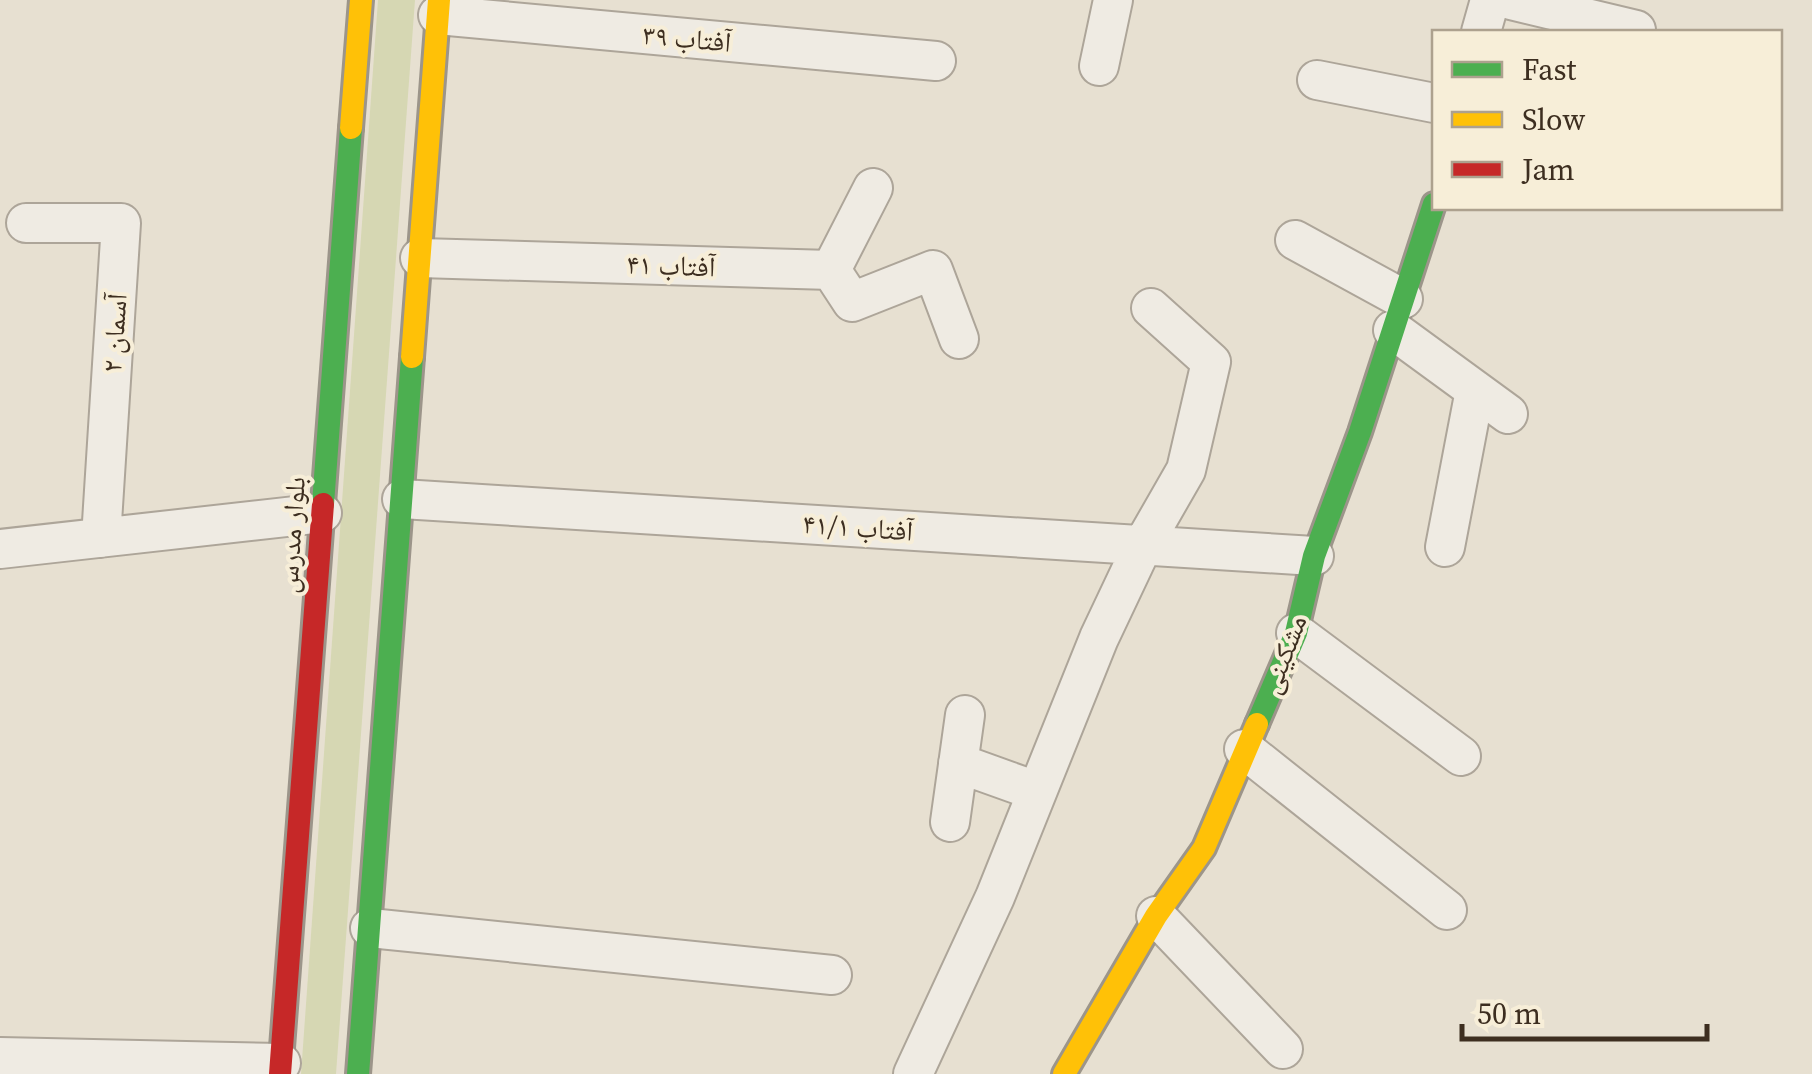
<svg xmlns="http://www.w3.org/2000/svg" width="1812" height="1074" font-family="'Source Serif 4','Noto Naskh Arabic',serif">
	<rect width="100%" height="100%" fill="#e7e0d1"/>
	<path fill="#d6d7b3" d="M378,0h37l-79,1074h-35z"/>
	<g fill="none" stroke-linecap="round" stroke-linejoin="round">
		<g stroke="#ada599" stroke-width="42">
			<path id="street" d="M1511,0l125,30
				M438,15l498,46
				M1481,32l9,-32
				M1099,66l14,-66
				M1317,80l117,23
				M26,223h95l-20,315
				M1295,240l108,59
				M420,258l411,12 42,-82
				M831,270l21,32 81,-32 26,69
				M1393,330l115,84
				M402,499l912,57
				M1445,547l30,-157
				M0,549l322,-36
				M1296,633l165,123
				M1244,749l203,161
				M958,763l78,28
				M950,822l15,-107
				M1156,916l127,133
				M370,928l462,47
				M0,1057l281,6
				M913,1074l82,-177 104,-259 44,-93 43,-75 25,-108 -60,-54"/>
		</g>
		<g stroke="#9c958a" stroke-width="28">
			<path id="fast" d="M323,504l28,-376
				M1257,724l39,-91 18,-77 46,-124 74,-228
				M358,1074l54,-717"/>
		</g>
		<g stroke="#9c958a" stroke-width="28">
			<path id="slow" d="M351,128l10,-128
				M412,357l27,-357
				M1064,1074l92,-158 48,-68 53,-124"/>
		</g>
		<g stroke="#9c958a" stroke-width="28">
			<path id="jam" d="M280,1074l43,-570"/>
		</g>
		<use href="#street" stroke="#efebe3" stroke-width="38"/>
		<use href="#fast" stroke="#4caf50" stroke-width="22"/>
		<use href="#slow" stroke="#ffc107" stroke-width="22"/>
		<use href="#jam" stroke="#c62828" stroke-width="22"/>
	</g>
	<g text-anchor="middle" stroke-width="8" stroke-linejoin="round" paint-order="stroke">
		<g font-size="28" fill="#3d2e20" stroke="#f7eed8">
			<text transform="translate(687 38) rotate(5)" y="10">آفتاب ۳۹</text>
			<text transform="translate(671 265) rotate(2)" y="10">آفتاب ۴۱</text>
			<text transform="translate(114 333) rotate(-86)" y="10">آسمان ۲</text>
			<text transform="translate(858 527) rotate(4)" y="10">آفتاب ۴١/١</text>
			<text transform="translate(291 535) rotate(-86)" y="10">بلوار مدرس</text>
			<text transform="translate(1283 654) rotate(-69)" y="10">مشکینی</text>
		</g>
	</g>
	<rect x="1432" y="30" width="350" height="180" fill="#f7eed8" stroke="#ada18e" stroke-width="2.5"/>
	<rect x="1452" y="62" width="50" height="15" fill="#4caf50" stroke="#ada18e" stroke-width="2.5"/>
	<text x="1522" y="80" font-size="30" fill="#3d2e20">Fast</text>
	<rect x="1452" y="112" width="50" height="15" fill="#ffc107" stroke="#ada18e" stroke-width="2.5"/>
	<text x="1522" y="130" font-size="30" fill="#3d2e20">Slow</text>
	<rect x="1452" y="162" width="50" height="15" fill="#c62828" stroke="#ada18e" stroke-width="2.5"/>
	<text x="1522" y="180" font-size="30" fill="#3d2e20">Jam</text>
	<path d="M1462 1024v15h245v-15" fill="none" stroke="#3d2e20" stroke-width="5"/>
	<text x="1477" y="1024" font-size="30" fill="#3d2e20" stroke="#f7eed8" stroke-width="8" paint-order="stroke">50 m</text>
</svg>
